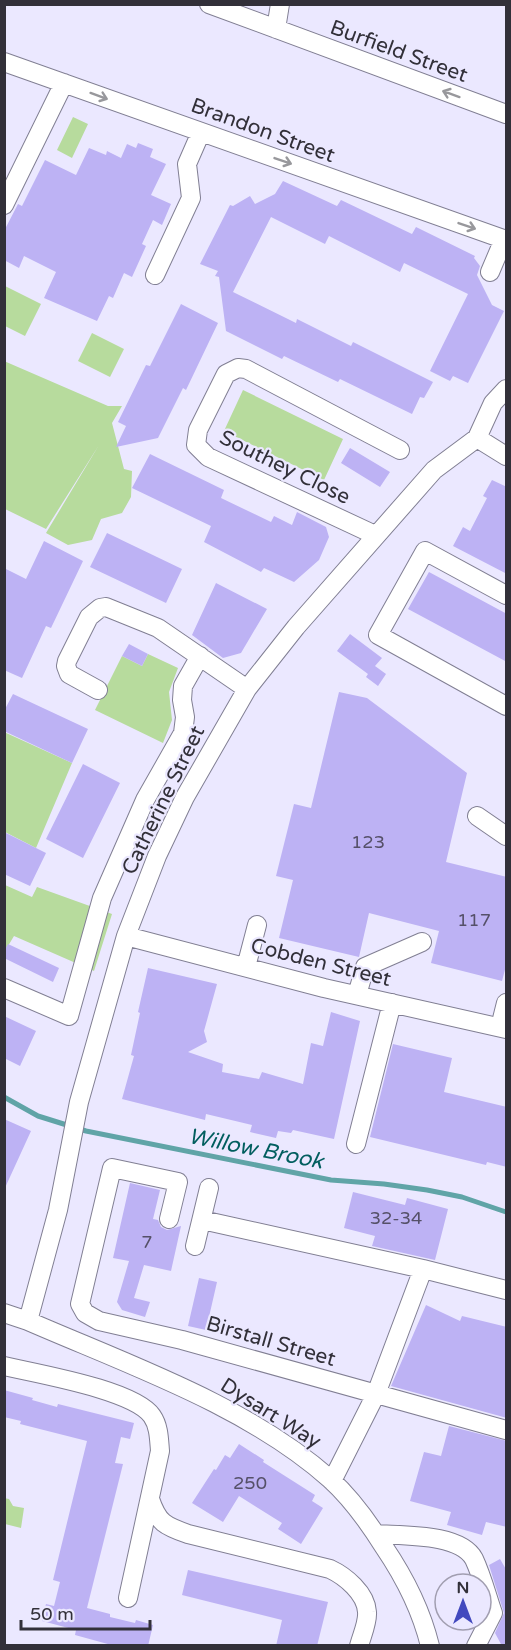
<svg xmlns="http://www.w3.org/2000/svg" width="511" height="1650" font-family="'Varela Round',sans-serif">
	<rect width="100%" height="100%" fill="#ebe8ff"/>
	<path fill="#b7db9d" d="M73,117l15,7 -16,34 -15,-8z
		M5,286l36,18 -16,32 -20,-10z
		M92,333l32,16 -14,28 -32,-16z
		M4,361l104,45h14l-10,17 12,46 8,2 -1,26 -9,16 -21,6 -9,21 -24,5 -22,-12 53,-88 -53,84 -41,-20z
		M243,390l100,49 -19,41 -100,-49z
		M148,654l30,14 -9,24 3,28 -9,23 -68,-33 27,-54 20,10z
		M4,732l68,31 -36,85 -31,-16z
		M5,885l27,12 5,-10 75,27 -18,57 -80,-35 -9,15z
		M4,1498l5,1 4,7 11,2 -3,20 -16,-4z"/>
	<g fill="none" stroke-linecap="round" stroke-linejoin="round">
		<path stroke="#60a4a7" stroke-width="5" d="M4,1097l34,19 48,15 245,49 53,4 43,6 35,7 44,15"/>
	</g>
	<path fill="#bdb2f4" d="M138,143l15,6 -3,8 16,7 -15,31 20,9 -9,21 -9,-5 -11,24 4,2 -14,31 -8,-4 -11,25 -4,-2 -12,25 -53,-23 12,-26 -32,-16 -5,12 -15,-8v-29l14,-27 4,2 23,-46 31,15 13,-27 17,7 1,-4 14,7 6,-14 9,4z
		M283,181l54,25 4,-6 71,34 4,-7 59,29 -1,2 6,8 -3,9 15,30 12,6 -36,72 -15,-7 -3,5 -20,-10 38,-77 -64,-31 -4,9 -71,-36 -4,8 -54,-27 -38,75 63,31 1,-4 54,27 2,-4 80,40 -9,16 -4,-1 -8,17 -72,-35 -2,3 -54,-26 -2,3 -56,-28 -7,-54 -4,-1 3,-5 -18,-7 30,-59 3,1 17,-10 5,8 20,-10z
		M181,304l37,19 -32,67 -3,-2 -25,50 -42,9 10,-21 -8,-4 28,-57 4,1z
		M350,448l40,24 -10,15 -39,-24z
		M150,454l74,36 -3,8 50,24 3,-6 18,9 5,-13 29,15 3,10 -10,23 -25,22 -30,-14 -3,4 -57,-30 7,-16 -79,-38z
		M492,480l15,7v87l-54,-28 10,-19 7,4 17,-33 -4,-2z
		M107,533l75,36 -16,34 -76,-36z
		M44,541l39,20 -32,67 -5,-2 -24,52 -18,-8v-102l22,11z
		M429,572l78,42v48l-99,-53z
		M216,583l51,26 -26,44 -18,5 -31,-23z
		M350,634l32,24 -7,8 11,8 -8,12 -12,-9 2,-3 -31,-23z
		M129,644l19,10 -6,12 -20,-10z
		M339,692l28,6 100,75 -21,89 61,15v85l-5,19 -71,-18 8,-32 -70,-18 -10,44 -80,-19 14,-58 -17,-4 18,-72 17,4z
		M13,694l75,35 -16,34 -68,-32v-20z
		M83,764l37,19 -37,75 -37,-19z
		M4,832l42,21 -16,33 -26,-12z
		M8,944l51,24 -6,14 -49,-24v-7z
		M148,968l69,16 -13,47 3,11 -19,10 35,12 -1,8 37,7 3,-7 41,12 8,-41 12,3 8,-34 29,9 -26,118 -41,-9 -2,3 -13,-2 -2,7 -26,-6 2,-7 -46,-11 -1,6 -83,-21 12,-43 -3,-1 9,-42 -2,-1z
		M4,1016l32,15 -16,35 -16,-8z
		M393,1044l59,14 -8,34 63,15v60l-20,-5 -1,3 -116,-28z
		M4,1119l27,12 -27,59z
		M130,1183l30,7 -7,29 5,1 3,7 6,3 14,-4 -10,45 -27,-6 -10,33 16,4 -5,15 -23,-7 -5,-8 12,-41 -16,-3z
		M353,1192l52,13 2,-7 41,11 -13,51 -63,-14 3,-10 -31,-8z
		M199,1278l18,4 -11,48 -18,-4z
		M426,1305l34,16 2,-5 45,11v91l-116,-32z
		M4,1390l29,8 -1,2 25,7 1,-3 76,19 -4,16 -9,-2 -6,26 8,1 -36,144 23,6v3l25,6 1,-3 17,5 -5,21h-33l-40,-11 1,-5 -34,-9 4,-17 8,2 6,-24 -7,-2 34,-139 -67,-17 1,-3 -17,-4z
		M449,1426l58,15v86l-21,-5 -4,13 -35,-10 4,-13 -41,-11 14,-49 17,4z
		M239,1444l25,16 -1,2 52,33 -3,6 11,7 -22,36 -23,-15 4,-6 -43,-27 -16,26 -31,-19 22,-34 2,1 9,-15 5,3z
		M500,1559l7,12v75h-5l-7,-13 9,-20 -15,-48z
		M188,1570l140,32 -11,44h-41l6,-26 -100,-25z"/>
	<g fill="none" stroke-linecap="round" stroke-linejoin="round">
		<g stroke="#817f93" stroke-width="20">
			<path id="minor" d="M209,4l297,110
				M276,29l4,-25
				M4,62l502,178
				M4,205l60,-122
				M490,272l14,-33
				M155,275l36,-77 -4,-34 14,-32
				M477,438l29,18
				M375,535l-167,-78 -12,-12 2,-15 28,-56 12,-6 8,1 154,81
				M506,595l-81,-44 -47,84 128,71
				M98,690l-29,-16 -3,-8 1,-5 22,-44 11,-9 6,-1 52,21 89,61
				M477,816l29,20
				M126,936l198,52 182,41
				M246,967l11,-42
				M4,988l65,28 33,-118 43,-98 38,-67 2,-16 -3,-17 1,-14 17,-30
				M357,995l8,-28 57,-25
				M500,1027l6,-24
				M356,1144l36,-141
				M169,1219l9,-37 -66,-14 -32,136 5,9 14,8 83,19 324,90
				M202,1220l221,49 83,21
				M195,1246l14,-58
				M4,1313l24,8c101,44 220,85 302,158 21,19 39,44 54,68 21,31 37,62 46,99
				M28,1321l30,-111 21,-108 47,-166 31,-80 28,-59 62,-108 49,-62 138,-157 43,-32 16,-35 13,-14
				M4,1366c34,8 130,24 148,50 7,10 7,23 8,35l-32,147
				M332,1481l44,-87 47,-125
				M150,1499c8,24 15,27 38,35l142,35c15,7 36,24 37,43 1,10 -5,23 -8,34
				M376,1534c26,2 84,-1 98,25 8,17 13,37 19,54l-17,33"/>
		</g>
		<use href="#minor" stroke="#fff" stroke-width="18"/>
	</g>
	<defs><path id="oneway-shaft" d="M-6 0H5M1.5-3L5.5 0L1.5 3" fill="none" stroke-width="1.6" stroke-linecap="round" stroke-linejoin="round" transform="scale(1.5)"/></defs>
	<g stroke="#98989c">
		<use href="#oneway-shaft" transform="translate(451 94) rotate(-160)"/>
		<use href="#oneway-shaft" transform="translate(99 96) rotate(20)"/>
		<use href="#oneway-shaft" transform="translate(283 161) rotate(19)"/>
		<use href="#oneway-shaft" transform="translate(467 226) rotate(19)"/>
	</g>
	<g text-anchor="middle" stroke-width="4.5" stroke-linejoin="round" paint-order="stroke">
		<g font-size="18" fill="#555068">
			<text x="368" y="848">123</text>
			<text x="474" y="926">117</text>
			<text x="396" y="1224">32-34</text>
			<text x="147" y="1248">7</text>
			<text x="250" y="1489">250</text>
		</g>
		<g font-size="21" fill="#323039" stroke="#ebe8ff">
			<text transform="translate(399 51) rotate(20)" y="7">Burfield Street</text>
			<text transform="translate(263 130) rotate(20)" y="7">Brandon Street</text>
			<text transform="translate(285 467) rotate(26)" y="7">Southey Close</text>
			<text transform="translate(163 800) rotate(-64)" y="7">Catherine Street</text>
			<text transform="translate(321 962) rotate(14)" y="7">Cobden Street</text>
			<text transform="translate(271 1341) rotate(16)" y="7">Birstall Street</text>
			<text transform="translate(271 1413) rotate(32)" y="7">Dysart Way</text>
		</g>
		<g font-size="22" font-style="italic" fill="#025e5f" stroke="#ebe8ff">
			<text transform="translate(256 1148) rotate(11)" y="8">Willow Brook</text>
		</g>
	</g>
	<rect width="511" height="1650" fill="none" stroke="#323039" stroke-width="12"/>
	<g transform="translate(463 1602)"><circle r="28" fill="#ebe8ff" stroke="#a19eb0" stroke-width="1.5"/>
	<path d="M0-4.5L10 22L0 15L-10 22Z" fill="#4249be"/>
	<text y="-9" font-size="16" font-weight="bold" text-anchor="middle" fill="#323039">N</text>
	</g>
	<path d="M21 1620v9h129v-9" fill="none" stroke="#323039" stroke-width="3"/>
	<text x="30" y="1620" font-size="18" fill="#323039" stroke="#ebe8ff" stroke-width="4.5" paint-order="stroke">50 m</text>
</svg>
